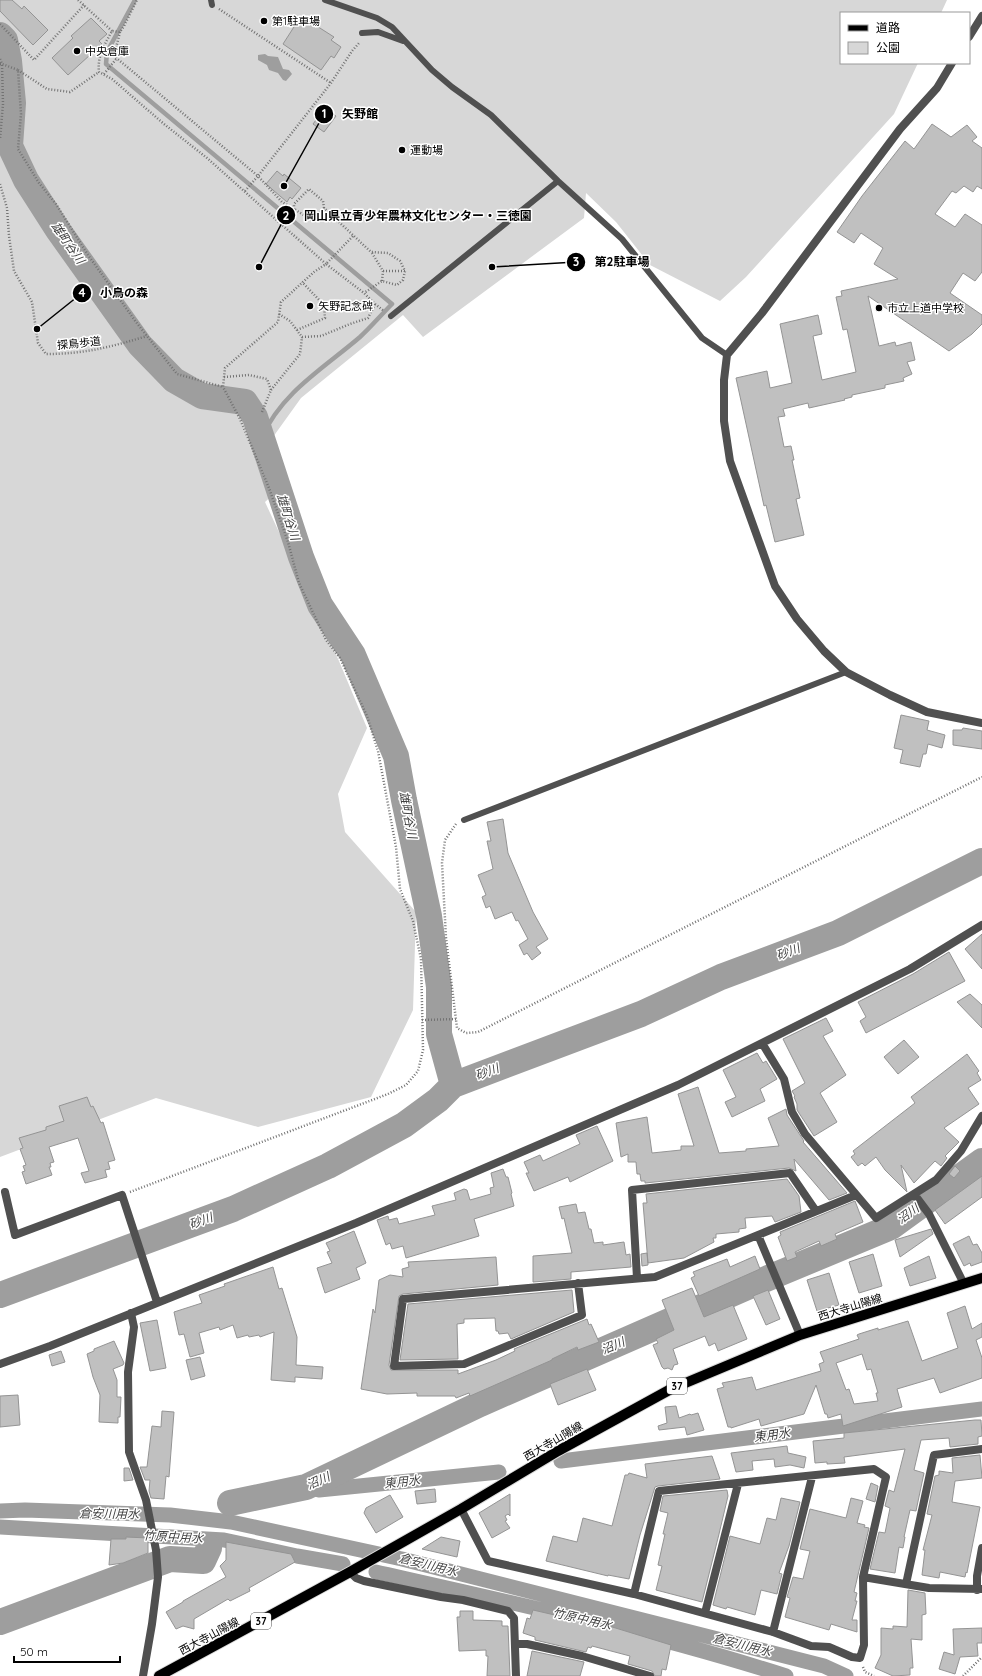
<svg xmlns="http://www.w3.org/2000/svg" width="982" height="1676" font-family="Quicksand,'Noto Sans JP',sans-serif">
	<rect width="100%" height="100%" fill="#fff"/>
	<path fill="#d7d7d7" d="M0,0h947l-6,13h-100v50h77l-24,51 -148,163 -26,24 -70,-36 -34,-43 -30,-29 -2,25 -161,119 -20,-22 -102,83 -28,39 14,45 -22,20 74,159 28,67 -29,66 7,38 71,80 -3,98 -42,87 -113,30 -102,-29 -156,59z"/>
	<path fill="#9e9e9e" d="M265,54l3,2 10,1 5,12 6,1 3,4 -6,7 -3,-1 -5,-7 -9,-3 -2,-5 -9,-5v-5z"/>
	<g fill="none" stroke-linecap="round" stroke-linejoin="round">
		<path stroke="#9e9e9e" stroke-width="4.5" d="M135,0l-28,52 -1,12 286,240c-11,11 -21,23 -32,33 -36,31 -78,55 -98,100"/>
		<path stroke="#9e9e9e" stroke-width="15" d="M561,1461l421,-52
			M306,1487l13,3 180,-18
			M0,1511l25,-1 145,5 61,7 171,37 422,107 22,10
			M0,1527l224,13 73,16 46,8
			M376,1572c138,31 276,61 410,104"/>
		<path stroke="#9e9e9e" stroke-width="26" d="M0,35l5,5 4,21 4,42 -3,43 16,34 32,50 82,115 34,35 28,16 43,6 10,15 46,140 19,48 33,50 43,101 8,44 25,116 10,71v47l14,51
			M0,1295l233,-86 95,-43 76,-41 34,-25 15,-15 188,-71 80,-37 117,-44 144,-72
			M230,1503l76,-16 174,-83 274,-120 137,-57 91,-66
			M0,1622l170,-63 33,2 6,-13"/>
	</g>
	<path fill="#c0c0c0" stroke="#949494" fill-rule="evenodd" d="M0,0h12l10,9 2,-3 24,24 -15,15 -33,-34z
		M301,16l33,21 -3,3 10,7 -7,11 -3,-2 -10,14 -38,-26z
		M91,18l16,16 -8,7 3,3 -34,31 -16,-17 21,-20 -2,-2z
		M325,108l11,8 -12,16 -11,-8z
		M932,124l19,13 16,-12 10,12 -5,4 10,7v41l-5,-3 -4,6 -9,-6 -8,7 -4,-2 -17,23 20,13 10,-13 17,11v47l-7,9 -12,-8 -13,20 32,22v9l-10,10 -23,17 -81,-55 11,50 16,-4 1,4 15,-4 4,18 -8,2 5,12 -9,4 1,3 -19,4v3l-33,7v2l-8,2 1,1 -36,8 -1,-5 -25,6 2,7 -7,1 6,30 7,-1 3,14h-2l8,38 -4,1 8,36 -29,7 -9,-37 -2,1 -28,-128 31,-7 3,17 22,-5 -12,-59 38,-9 4,19 -9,2 9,44 34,-8 -9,-43 -4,1 -7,-33 6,-1 -1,-5 57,-12 -24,-15 9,-16 -22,-15 -7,10 -17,-11 25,-36 43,-55 9,8z
		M277,171l6,5 1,-2 17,14 -9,11 -2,-2 -3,5 -21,-18z
		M901,715l28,6 -2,9 18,5 -3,13 -14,-4 -2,10h-3l-3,13 -20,-4 3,-13 -9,-2z
		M963,728l19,3v18l-29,-4v-15h9z
		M503,819l5,34 25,59 15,27 -12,8 5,6 -9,7 -5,-7 -3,2 -5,-10 9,-6 -10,-19 -2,1 -4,-9 -17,7 -5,-13 -4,2 -4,-11 4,-2 -8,-20 15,-6 -6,-28h4l-4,-19z
		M982,934v35l-17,-20z
		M949,952l16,29 -99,52 -6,-12 6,-4 -8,-15 55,-28z
		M970,994l12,11v23l-25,-26z
		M826,1018l7,13 -10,5 23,39 -26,18 17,29 -23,14 -17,-26v-6l-3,-7 1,-1 -3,-5 13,-8 -22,-44z
		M904,1040l15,17 -21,17 -14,-17z
		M757,1053l6,10 3,-2 11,18 -17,10 5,12 -33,16 -7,-15 11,-5 -13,-27z
		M967,1054l12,17 -2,2 4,7 -13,8 11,16 -35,24 15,14 -14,14 2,2 -6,8 -6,-5 -21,22 -13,-18 6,27 -22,-22 -9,-13 -11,9 -3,-3 -4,3 -7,-9 4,-3 -2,-3 62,-48 -4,-6z
		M698,1087l21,66 27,-2v-2l33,-3 -11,-28 18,-9 1,6 17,26 -1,1 44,51 -18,7 -35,-41 2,12 -7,-3 -144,15v-2h-4l-1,-7h-3l-1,-12h-8v-8l-7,3 -5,-34 31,-6 5,36 29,-3v-4h13l-16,-52z
		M87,1097l4,10 2,-1 8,17 2,-1 12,38 -7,2 2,7 -5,1 2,7 -22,6 -4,-10 8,-2 -11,-33 -29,9 5,15 -4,1 1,4h-2l3,8 -26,9 -4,-12 3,-1 -2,-5 3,-1 -6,-16 3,-1 -4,-10 27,-8v-3l18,-6 -5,-15z
		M597,1126l16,35 -43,21 -2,-5 -34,14 -8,-18h3l-5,-11 16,-7 3,6 37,-17 -4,-9z
		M955,1166l5,5 -6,7 -5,-4z
		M503,1169l3,8h2l4,16 -1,1 3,12 -40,13 5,17 -73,22 -3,-12 -11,3 -2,-6 -4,2 -9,-25 11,-4 1,4 8,-2 2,6 36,-9 -3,-9 24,-6 -2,-7 10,-4 3,1 3,10 21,-6 -1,-6 4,-1 -3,-14z
		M982,1176v21l-37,27 -10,-14z
		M787,1179l12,17 2,16 -26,10 -3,-6 -27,2 1,10 -7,1v3l-23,2v4h-3l1,4 -30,16 -36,5 -5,-60h4l-1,-9z
		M855,1201l8,21 -28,12 2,5 -16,7 -2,-5 -24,11 2,5 -10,4 -9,-24 3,-2 -1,-3z
		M576,1204l2,9 7,-1 4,17h2l3,14 9,-1v3l21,-3 2,13 4,-1 1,13 -60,5v7l-38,3v-26l39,-3 -8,-35 -2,1 -3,-12z
		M931,1229l2,5 -33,23 -5,-17z
		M354,1231l12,32 -10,5 4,11 -35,14 -8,-25 15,-5 -5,-11 3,-1 -4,-8z
		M969,1236l4,9 4,-1 5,9v9l-11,4 -1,-3 -6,3 -11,-22z
		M647,1253l1,12 -6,1 -1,-12z
		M873,1254l9,32 -23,7 -10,-31z
		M755,1256l5,13 -61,27 -8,-18 4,-2 -2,-4 34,-13 3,8z
		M929,1256l7,22 -26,8 -6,-18z
		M496,1257l2,28 -95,9 -4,2 -10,69 2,5h67v4l38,-14 19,-9 -1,-2 73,-30 2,6 2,-1 8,18 -21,8 -1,-3 -25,12v1l-82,36 -1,-3 -13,5 -1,-2h-38v-3l-30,1 -26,-5 12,-80 2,4 4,-33 11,-5 13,2 -1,-8 7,-2 -1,-5z
		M273,1267l6,22 3,-1 15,49 -1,28 27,2 -1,12 -27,-2v5l-24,-2 3,-48 -14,5 -1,-2 -10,2 -1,-2 -11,3 -4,-13 -13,5 -1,-3 -20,6 5,20 -14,4 -6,-23 -5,1 -5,-23 28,-9 -3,-8 26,-9 -1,-2z
		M829,1273l10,32 -22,6 -10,-31z
		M692,1288l12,29 29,-12 14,34 -29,12 -3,-8 -6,3 -4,-10 -32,13 5,15 -4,1 -2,5 -4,-2 -4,1 -2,-2 -9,-22 5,-2 -2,-4 18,-9 -12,-30z
		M572,1290l2,22 -63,27 -3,-6 -9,1 -1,-3h-2l-1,-13 -31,1v4l-7,1 1,35 -58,1 8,-56z
		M768,1290l12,29 -14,6 -13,-29z
		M965,1306l7,23 10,-6v14l-6,3 6,18v20l-42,15 -6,-15 -37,11 5,18 -59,19 -2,-12 -13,4 -1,-4h-2l-9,-29 -12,29 -43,12 -2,-7 -28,9v-1h-3l-11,-38 7,-2 -2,-4 30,-6 4,13 65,-19 -2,-7 5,-2 -4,-10 39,-13 -2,-4 2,-1 19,-6v2l30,-9 14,40 36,-13 -11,-35zM862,1354l5,16 4,-1 7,24h-2l2,8 -24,3 -5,-15 -3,1 -10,-27z
		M157,1320l9,48 -16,3 -10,-48z
		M114,1341l10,22 -1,2 -10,4 4,11v17h4l-1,20h-2v6l-19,-1 1,-27 -7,-18 -6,-23 7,-3v-2z
		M61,1351l4,11 -13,4 -3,-11z
		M200,1357l5,19 -14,4 -5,-20z
		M587,1369l9,21 -38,15 -8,-21z
		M18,1395l2,30 -20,2v-31z
		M676,1406l3,12 11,-4 1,1 7,-2 6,17 -17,5 -2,-8 -26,3 -1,-4 9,-3 -2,-16z
		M162,1411l12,1 -5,65 -3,-1 -2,23 -13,-1 -2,-7 1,-11h-5l-5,-13h7l5,-41 9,1z
		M975,1420h6l1,16 -4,1v7l-28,3 -1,-9 -28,2 -7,30 10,3 -8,38 -6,-1 -6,27h1l-2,11 -4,-1 -4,26 -25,-4 9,-37 6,1 5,-25 -5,-2 4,-16 5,2 11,-43 -61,8 1,6 -18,1v-2l-12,1 -2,-22 31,-3v-5z
		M787,1446l1,7 18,4 -2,11 -14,-3 -15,2 -1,-8 -22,2 1,9 -17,2 -5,-19z
		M980,1455l2,23 -27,3 -3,21 28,5 -13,66 -1,-1 -1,5 -25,-5 -1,6 -17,-3 3,-25h-2l9,-35 -5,-1 8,-38 4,-1v-4l14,2 -1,-15z
		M712,1456l8,23 -62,7 -3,1 -15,48 -11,44 -21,-4v1l-62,-15 7,-25 24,6 6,-24 29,8 13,-51h3l1,-2 18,5 -2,-14z
		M124,1468h5l4,12 -9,1z
		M871,1483l7,3 -3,16 -9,-3z
		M435,1489l1,13 -19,2 -2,-13z
		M727,1490l1,6 -9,38 -17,68 -46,-12 6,-24 -4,-1 7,-31h-2l5,-21 -8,-2 3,-15z
		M510,1494v22l-2,-2 -3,2 2,4 -2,1 5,7 -18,10 -13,-25z
		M390,1495l13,22 -27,16 -12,-20 2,-5z
		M781,1498l19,4 -11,44 -10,27 3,1 -5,20 -16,-4 -6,25 -28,-8 -1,2 -13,-4 17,-69 30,8 7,-26 9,2z
		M851,1498l12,3 -6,22 8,2 -1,2 5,1 -15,64 3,1 -2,8h2l-5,19h5v12l-26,-8 -2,6 -44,-13 5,-19 -3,-1 6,-20 10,2 7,-28 -10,-2 10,-40 36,9z
		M126,1537l22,1v15l-25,10 -14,2 2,-26h15z
		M441,1537l19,4 -3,16 -35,-8z
		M226,1542l65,12 4,8 -46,26 1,3 -20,10 -2,-2 -34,20v10l-11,-3 -7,3 -10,-17 17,-10v-1l43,-24 -6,-11 6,-6z
		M908,1590l17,3 1,21 -4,1v25l-11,-1 2,29h-3v7l-17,1 -18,-8 6,-13v-27l12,1v-3l14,1z
		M533,1610l52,12 1,-1 22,7 1,-2 62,19 -5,25 -4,-1 -1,7h-6l-3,-5 -24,-7 2,-8 -38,-10 -1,2 -3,-1 -2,5 -51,-12v-3l-12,-4 4,-15 3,1z
		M460,1611h13v9l29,1v5h6l2,50h-23l1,-20h-2v-6l-27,1 -2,-34h3z
		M982,1628v15h-5l1,13 -18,1 -5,17 -16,-5 5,-17 10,3 -1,-26z
		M532,1651l52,11 -4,14h-53z"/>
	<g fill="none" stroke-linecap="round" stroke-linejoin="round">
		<g stroke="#dbdbdb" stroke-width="12">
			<path id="primary" d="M159,1676l191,-104 111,-63 97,-58 113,-62 129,-54 182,-57"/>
		</g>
		<path stroke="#727272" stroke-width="2.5" stroke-dasharray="1 2" stroke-linecap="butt" d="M78,0l34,31
			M219,9l112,74
			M0,24l34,36 50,-55
			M120,32l-6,24 144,120 73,-93 21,-32 8,-9
			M0,59l2,5 16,6 3,44 -3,35 21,34 17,21 32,51 48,67 41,52 46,13 2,-19 53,-46 3,-20 33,-30 12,-8 -119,-106 -43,-34 -52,-45 -13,-7c-2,-16 6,-28 13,-41l8,1 4,-6 13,-26
			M0,64h2l1,40 -3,35
			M18,70l29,19 23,3 29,-20
			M104,74l13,-16
			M0,184l7,24 2,28 5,35 18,31 6,41 8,11c38,0 65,-7 101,-18
			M245,191l13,-15 24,26 12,7v-5l15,-15 14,12 1,7
			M277,219l17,-10 18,11 12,-12 47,44 17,1 12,8 5,10 -2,9 -6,5 -15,-4 -18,12
			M372,253l11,18 -1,10
			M383,271h22
			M375,304l9,7
			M279,314l11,7 12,16 19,-1 29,-12 18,-6 7,-14 -11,-11 -38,-29 27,-28
			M297,330l28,-12 -1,-13 -22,-23
			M224,377l25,-2 18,4 4,11 -9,22
			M271,390l29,-36 2,-17
			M456,824l-11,16 -3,23 4,75 11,90 9,5 12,-1 504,-255
			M422,1020l35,-1
			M130,1192l258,-98 18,-9 12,-14 5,-21 -2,-91 -8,-38 -13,-32 -4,-42 -18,-96 -11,-35 -27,-58 -14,-18 -27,-57 -11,-41 -19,-54 -29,-69 -17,-32
			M863,1667l2,5 9,4
			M963,1676l19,-19"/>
		<path stroke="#505050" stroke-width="6" d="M211,0l1,5
			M325,0l52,18 15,9 40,43 20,17 39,28 67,66 64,58 80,99 25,17
			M362,33l16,-1 25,9
			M391,316l167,-135
			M464,820l382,-148"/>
		<path stroke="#505050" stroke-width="8" d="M969,37l13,-21
			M952,63l-15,25 -37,41 -138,184 -35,42 -3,25v41l6,40 45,125 22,33 27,32 22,21 44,23 37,17 55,11
			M762,1043l22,36 8,33 13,22 71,84 60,-38 25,-29 21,-35
			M5,1192l10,43 107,-40 35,107
			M914,1194l15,20 35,70
			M758,1235l42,100
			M637,1278l-5,-88 158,-17 26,38
			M578,1283l4,32 -118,49 -70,2 9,-67 252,-22 201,-82
			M131,1313l3,14 -6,45 1,80 17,48 10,50 2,27 -6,47 -9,52
			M0,1364l50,-18 306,-123 322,-138 232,-116 72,-44
			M461,1509l27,52 146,33 139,38 38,14 18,1 23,10 8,1 4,-13 -1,-68 23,-100 -12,-8 -215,22 -25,103
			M350,1572l6,6 8,3 77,16 22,3 45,11 6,7 2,58
			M863,1577l66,11 53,1
			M906,1584l28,-129 48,-6
			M977,1590v-14l5,-28
			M705,1613l33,-129
			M773,1632l39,-155
			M516,1644h11l55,12 68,20"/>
		<use href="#primary" stroke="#000" stroke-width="10"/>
	</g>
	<g fill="#000" stroke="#fff" stroke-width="1.5">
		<circle cx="264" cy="21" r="4"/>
		<circle cx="77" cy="51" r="4"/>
		<circle cx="402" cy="150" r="4"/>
		<circle cx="310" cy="306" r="4"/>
		<circle cx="879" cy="308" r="4"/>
	</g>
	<g text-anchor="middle" stroke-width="3" stroke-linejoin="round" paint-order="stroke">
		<g fill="#fff" stroke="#4c4c4c" stroke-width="1">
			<rect x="667" y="1378" width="20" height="16" rx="3"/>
			<rect x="251" y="1613" width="20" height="16" rx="3"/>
		</g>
		<g font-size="10" font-weight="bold" fill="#000">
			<text x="677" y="1390">37</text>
			<text x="261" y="1625">37</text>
		</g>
		<g font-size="11" fill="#000" stroke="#fff" text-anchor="start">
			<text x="272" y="25">第1駐車場</text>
			<text x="85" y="55">中央倉庫</text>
			<text x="410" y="154">運動場</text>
			<text x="318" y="310">矢野記念碑</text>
			<text x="887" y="312">市立上道中学校</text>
		</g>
		<g font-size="11" fill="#000" stroke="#fff">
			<text transform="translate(79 343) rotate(-6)" y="4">探鳥歩道</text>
			<text transform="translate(850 1307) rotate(-17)" y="4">西大寺山陽線</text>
			<text transform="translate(553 1441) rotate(-30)" y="4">西大寺山陽線</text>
			<text transform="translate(209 1636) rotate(-28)" y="4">西大寺山陽線</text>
		</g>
		<g font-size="12" font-style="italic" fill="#3f3f3f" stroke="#fff">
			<text transform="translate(68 243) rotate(55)" y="4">雄町谷川</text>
			<text transform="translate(288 517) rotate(72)" y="4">雄町谷川</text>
			<text transform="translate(408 815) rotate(79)" y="4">雄町谷川</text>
			<text transform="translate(788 952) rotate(-21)" y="4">砂川</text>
			<text transform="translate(487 1072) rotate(-21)" y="4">砂川</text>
			<text transform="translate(908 1214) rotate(-36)" y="4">沼川</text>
			<text transform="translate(201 1221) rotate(-20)" y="4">砂川</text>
			<text transform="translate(613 1346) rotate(-23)" y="4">沼川</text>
			<text transform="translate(772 1435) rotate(-7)" y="4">東用水</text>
			<text transform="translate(318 1481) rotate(-24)" y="4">沼川</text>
			<text transform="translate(402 1482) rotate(-6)" y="4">東用水</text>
			<text transform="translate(109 1514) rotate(1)" y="4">倉安川用水</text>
			<text transform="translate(173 1537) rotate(3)" y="4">竹原中用水</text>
			<text transform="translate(428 1565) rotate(14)" y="4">倉安川用水</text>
			<text transform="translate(582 1619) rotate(13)" y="4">竹原中用水</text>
			<text transform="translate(742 1645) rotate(14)" y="4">倉安川用水</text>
		</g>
	</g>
	<path fill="none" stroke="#000" stroke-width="1.5" d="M284 186L324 114M259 267L286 215M492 267L576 262M37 329L82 293"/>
	<g fill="#000" stroke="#fff" stroke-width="1.5">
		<circle cx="284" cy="186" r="4"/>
		<circle cx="259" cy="267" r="4"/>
		<circle cx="492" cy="267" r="4"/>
		<circle cx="37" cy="329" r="4"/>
		<circle cx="324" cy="114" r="10"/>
		<circle cx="286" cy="215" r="10"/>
		<circle cx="576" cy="262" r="10"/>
		<circle cx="82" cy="293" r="10"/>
	</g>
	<g font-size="12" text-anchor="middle" font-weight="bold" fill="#fff">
		<text x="324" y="118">1</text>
		<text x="286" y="220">2</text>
		<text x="576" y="266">3</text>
		<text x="82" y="297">4</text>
	</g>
	<g font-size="12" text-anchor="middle" font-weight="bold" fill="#000" stroke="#fff" stroke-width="3" stroke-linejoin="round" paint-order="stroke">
		<text x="360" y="118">矢野館</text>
		<text x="418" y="220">岡山県立青少年農林文化センター・三徳園</text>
		<text x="622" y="266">第2駐車場</text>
		<text x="124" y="297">小鳥の森</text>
	</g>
	<rect x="840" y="12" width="130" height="52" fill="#ffffff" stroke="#999999"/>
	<rect x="848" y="25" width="20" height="6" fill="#000000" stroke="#999999"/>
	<text x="876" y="32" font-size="12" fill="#000000">道路</text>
	<rect x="848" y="42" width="20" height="12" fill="#d7d7d7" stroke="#999999"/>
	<text x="876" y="52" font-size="12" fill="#000000">公園</text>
	<path d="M14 1656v6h106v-6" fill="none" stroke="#000000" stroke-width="2"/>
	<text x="20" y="1656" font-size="12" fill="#000000" stroke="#ffffff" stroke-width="3" paint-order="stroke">50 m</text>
</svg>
